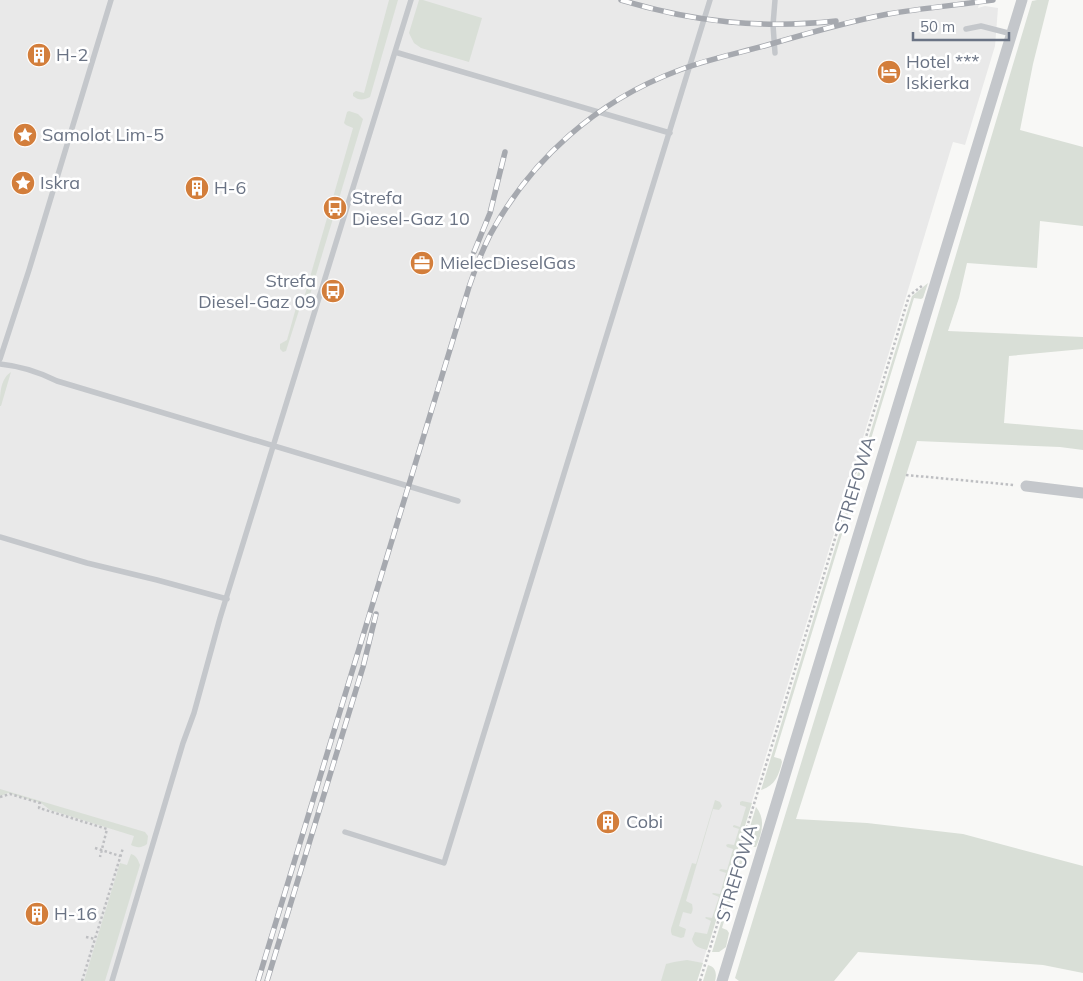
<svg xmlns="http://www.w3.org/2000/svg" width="1083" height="981" font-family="Mulish,sans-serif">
	<rect width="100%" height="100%" fill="#f8f8f6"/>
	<path fill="#e9e9e9" d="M0,0h980l-2,8 7,-2 13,2 -3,38 -30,99 -12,-3 -118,388 -138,451h-697z"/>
	<path fill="#d9dfd7" d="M389,0h9l-28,97c-6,3 -11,4 -17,-1v-3l3,-2 8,2z
		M419,0h4l59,18 -13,44 -48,-14 -7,-5 -5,-10z
		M1037,0h12l-16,64 -13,66 63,17v79l-43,-5 -3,47 -70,-5 -8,35 -11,33 135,6v12l-74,7 -5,67 79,7v20l-23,-3 -143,-6 -121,378 71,4 96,11 120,32v107l-40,-8 -185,-13 -24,29h-95l-4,-3 167,-543 130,-434z
		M349,111l9,3 5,5 -54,179 -7,3 -16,50 -3,1 -3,-3v-5l7,-4 12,-43 5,1 49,-170 -7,-3 -2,-2 3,-11z
		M928,283l-5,15 -2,1 -7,-1 -140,459 7,2 1,3c-3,13 -7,24 -21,28l151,-494z
		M11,372l-10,34h-1c0,-11 0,-27 11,-34z
		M0,789l145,43 3,4 -1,8c-5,4 -10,4 -16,1l3,-9 -84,-26 -9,-7 -33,-10 -8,3z
		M715,800l5,2 2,4 -3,4 -6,-1 -27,92 6,3c1,4 1,7 -1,10l-8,-2 -4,14 7,3 -2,8 -3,1 -9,-3 -1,-3v-3l21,-66 4,1z
		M742,801l10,2 -45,147c-7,-2 -13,-3 -15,-11l3,-7 12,2 4,-13 -6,-3 1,-1 6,1 7,-21 -7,-3 1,-1 7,1 6,-21 -6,-2 -1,-1 2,-1 6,1 6,-21 -6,-2 -1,-2 2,-1 6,1 5,-16 -6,-2v-1l1,-1 6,2 6,-20 -6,-2v-3z
		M756,807c10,12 6,26 0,40h-3l-6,-1 -25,82 5,2 2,3 -3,14 -7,5h-7z
		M131,854c6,2 7,6 9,11l-35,116h-21l36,-118 7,2z
		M687,960l16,3 -6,18h-36l5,-17 8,-2z
		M708,965c8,2 9,9 7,16h-12z"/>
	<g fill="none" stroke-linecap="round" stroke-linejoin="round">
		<path stroke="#bebfc2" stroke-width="2.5" stroke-dasharray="2.5 2.5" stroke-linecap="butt" d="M906,475l108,10
			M0,797l10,-3 30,9 -1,5 68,21 -7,28
			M95,848l25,8
			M86,937l9,2
			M82,981l41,-133
			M700,981l209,-685 14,-11"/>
		<path stroke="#c4c7cb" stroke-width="5.5" d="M775,0l-2,25 2,28
			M966,29l15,-3 31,8
			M395,52l275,81
			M0,359l29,-89 82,-270
			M0,364c20,2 39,8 57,17l401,120
			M0,537l87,26 70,17 70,19
			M345,832l99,31 266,-863
			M112,981l71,-238 11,-30 26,-95 191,-618"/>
		<path stroke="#c4c7cb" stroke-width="11" d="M1026,486l57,7
			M722,981l300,-981"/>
		<g stroke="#a6a9af" stroke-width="5.5">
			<path id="rail" d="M621,0c73,22 139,29 215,21
				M474,252l16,-39 15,-61
				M258,981l211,-694c6,-18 13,-36 21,-52 41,-76 107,-134 187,-164 28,-11 58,-17 87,-25 41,-12 82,-24 124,-32 35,-6 70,-9 105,-14
				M267,981l96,-314 13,-53"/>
		</g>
		<use href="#rail" stroke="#fff" stroke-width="4" stroke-dasharray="11" stroke-linecap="butt"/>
	</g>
	<defs>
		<g id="building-disc" transform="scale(1.25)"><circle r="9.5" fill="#d37e3b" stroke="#fff"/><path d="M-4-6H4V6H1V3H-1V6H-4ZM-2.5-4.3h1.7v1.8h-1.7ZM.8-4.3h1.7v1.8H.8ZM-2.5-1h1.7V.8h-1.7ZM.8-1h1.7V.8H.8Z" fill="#fff"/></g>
		<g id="hotel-disc" transform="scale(1.25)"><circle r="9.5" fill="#d37e3b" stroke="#fff"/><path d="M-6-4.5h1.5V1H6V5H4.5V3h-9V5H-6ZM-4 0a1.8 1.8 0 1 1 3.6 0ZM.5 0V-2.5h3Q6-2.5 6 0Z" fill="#fff"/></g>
		<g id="sight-disc" transform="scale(1.25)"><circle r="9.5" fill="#d37e3b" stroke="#fff"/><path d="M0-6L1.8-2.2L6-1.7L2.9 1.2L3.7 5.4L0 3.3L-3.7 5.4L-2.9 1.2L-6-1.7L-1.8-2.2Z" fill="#fff"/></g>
		<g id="bus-disc" transform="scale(1.25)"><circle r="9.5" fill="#d37e3b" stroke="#fff"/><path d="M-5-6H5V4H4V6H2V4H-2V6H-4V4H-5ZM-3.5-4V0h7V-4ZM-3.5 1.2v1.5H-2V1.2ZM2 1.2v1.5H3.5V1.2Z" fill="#fff"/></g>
		<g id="office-disc" transform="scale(1.25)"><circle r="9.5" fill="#d37e3b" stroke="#fff"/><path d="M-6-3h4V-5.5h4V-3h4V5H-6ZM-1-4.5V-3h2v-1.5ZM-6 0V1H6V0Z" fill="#fff"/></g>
	</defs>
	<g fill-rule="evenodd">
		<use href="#building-disc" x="39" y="55"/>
		<use href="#hotel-disc" x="889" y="72"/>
		<use href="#sight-disc" x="25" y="135"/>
		<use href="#sight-disc" x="23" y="183"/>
		<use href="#building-disc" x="197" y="188"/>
		<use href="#bus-disc" x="335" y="208"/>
		<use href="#office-disc" x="422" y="263"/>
		<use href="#bus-disc" x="333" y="291"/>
		<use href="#building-disc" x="608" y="822"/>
		<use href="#building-disc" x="37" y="914"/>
	</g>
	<g text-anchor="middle" stroke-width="5" stroke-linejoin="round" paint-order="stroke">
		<g font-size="18" fill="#6a7384" stroke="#fff" text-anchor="start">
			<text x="56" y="61">H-2</text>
			<text x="906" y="68">Hotel ***<tspan x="906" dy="21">Iskierka</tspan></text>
			<text x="42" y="141">Samolot Lim-5</text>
			<text x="40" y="189">Iskra</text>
			<text x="214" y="194">H-6</text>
			<text x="352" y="204">Strefa<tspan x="352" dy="21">Diesel-Gaz 10</tspan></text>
			<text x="440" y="269">MielecDieselGas</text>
			<text x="316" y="287" text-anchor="end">Strefa<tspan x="316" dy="21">Diesel-Gaz 09</tspan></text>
			<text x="626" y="828">Cobi</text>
			<text x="54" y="920">H-16</text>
		</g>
		<g font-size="18" fill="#6a7384" stroke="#fff">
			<text transform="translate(855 485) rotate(-73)" y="6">STREFOWA</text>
			<text transform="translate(737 873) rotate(-73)" y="6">STREFOWA</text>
		</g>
	</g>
	<path d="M913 32v8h96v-8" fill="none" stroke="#6a7384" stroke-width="2.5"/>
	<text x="920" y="32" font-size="15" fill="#6a7384" stroke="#ffffff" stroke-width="4" paint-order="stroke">50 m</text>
</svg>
